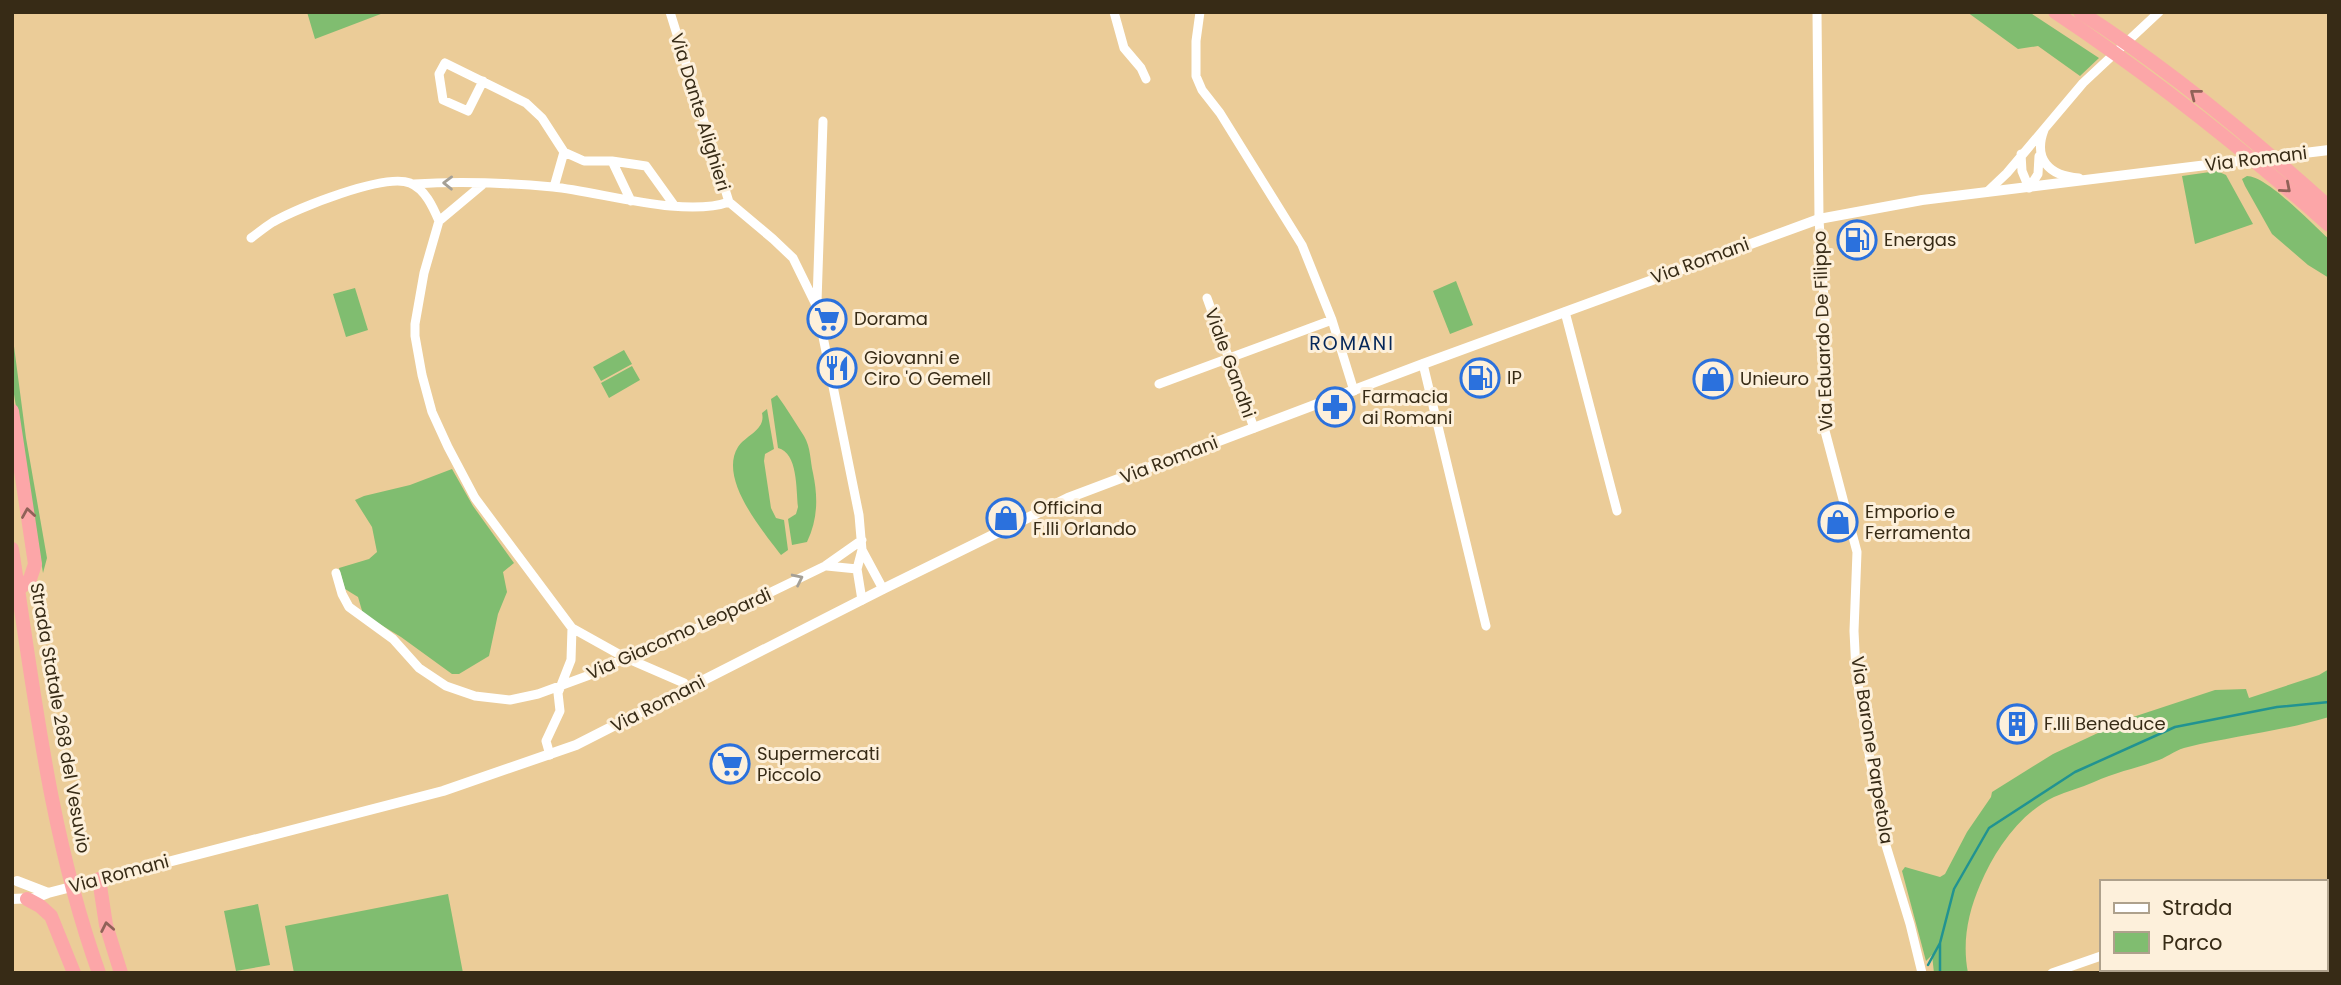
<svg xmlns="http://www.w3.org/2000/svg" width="2341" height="985" font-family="Poppins,sans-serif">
	<rect width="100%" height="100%" fill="#ebcc98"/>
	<path fill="#80bd70" d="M307,12h79l-71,27z
		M1967,12h62l70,46 -19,18 -42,-30 -20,3z
		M2217,171l9,4 27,49 -58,20 -13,-68z
		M2247,176c20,0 65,48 82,63v39l-21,-13 -36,-31 -27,-48 -3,-7z
		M1456,281l17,44 -23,9 -17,-43z
		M355,288l13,42 -22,7 -13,-43z
		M12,331l14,107 21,120 -4,15 -31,-191z
		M624,350l8,14 -31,17 -8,-14z
		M632,366l8,14 -31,18 -8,-15z
		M777,395c10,14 18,27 27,41 7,12 6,24 9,37 5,24 5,46 -6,69l-15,3 -4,-26 8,-5 2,-7c-2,-18 0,-54 -20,-59l-7,-49z
		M767,409l7,40 -9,5 -1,7 7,47 5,10 8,2 4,30 -7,5c-18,-24 -63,-76 -43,-108 8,-12 28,-17 24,-34z
		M452,469l21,37 41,57 -11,9 4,20 -9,22 -9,42 -30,18h-7l-51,-37 -38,-23 -5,-17 -13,-8 -6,-21 30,-9 8,-7 -5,-25 -17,-27 9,-4 46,-11z
		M2329,669v48c-46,14 -95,19 -141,30 -11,2 -19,9 -29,13 -22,8 -43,12 -65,22 -13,6 -27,9 -40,15 -35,17 -59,53 -74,88 -12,28 -18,57 -12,88h-34l-2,-18 -6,6 -24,-90 3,-4 35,10 5,-3 22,-42 24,-35 1,-5 61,-38 77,-36 85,-28 31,-1 3,9 70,-23z
		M448,894l15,79h-169l-9,-47z
		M258,904l12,61 -34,6 -12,-60z"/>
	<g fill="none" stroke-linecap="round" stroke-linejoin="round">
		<path stroke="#219391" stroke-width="2.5" d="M1928,965l12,-22
			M1940,973v-30l14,-54 35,-61 86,-56 100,-45 102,-20 52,-5"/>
		<path stroke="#fff" stroke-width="9" d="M670,12l59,190 44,37 20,19 24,49 42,208 3,35 -5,19 5,31
			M1114,12l10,36 17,20 5,11
			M1200,12l-4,29v35l6,14 18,23 82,132 30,75 22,71
			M1817,12l2,207 6,97v115l32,121 -3,79 2,41 15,94 13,73 26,85 12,49
			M483,81l-15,30 -25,-11 -4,-26 6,-11 81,40 16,15 22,34 20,9h28l34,5 28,39
			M2044,130c-11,29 5,46 35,48
			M2021,154l1,17 7,17 9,-14 1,-18
			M612,161l19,40
			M414,184c45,-3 95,-1 139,3 49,5 131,31 176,15
			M482,185l-43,36 -15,52 -9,51v12l7,39 10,37 16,35 27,51 97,130 52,29 60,26 3,6
			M554,187l10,-35
			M1987,192l20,-19 76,-90 76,-71
			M251,238c7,-5 14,-11 22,-16 25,-14 111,-49 137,-39 15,6 23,24 29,38
			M1207,298l47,130
			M817,302l6,-181
			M1565,312l52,199
			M1423,364l63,262
			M1159,384l173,-64
			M862,550l21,39
			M827,566l30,3
			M336,573l6,21 7,13 44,32 26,29 27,18 29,10 35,4 28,-6 68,-25 18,-12 26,-6 175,-85 37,-26
			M550,755l-4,-14 14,-30 -2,-18 13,-33 1,-32
			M2325,924l4,-1
			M2052,973l49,-17"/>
		<path stroke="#fff" stroke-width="10" d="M17,881l31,12
			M12,899l23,-1 13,-5 395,-102 133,-46 307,-156 185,-91 355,-134 396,-145 103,-19 407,-50"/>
		<path stroke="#fca6a8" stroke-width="14" d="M2055,12c96,64 187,136 274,213
			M2080,12c89,57 170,124 249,195
			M12,411l23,153 -5,15 -17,16
			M12,549c22,143 38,288 87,424
			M99,879l7,46 15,48
			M27,899l13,7 11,10 23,57"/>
	</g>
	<defs><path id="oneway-chevron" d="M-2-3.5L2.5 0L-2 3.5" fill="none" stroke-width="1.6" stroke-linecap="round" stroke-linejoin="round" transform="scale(1.75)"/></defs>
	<g stroke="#906258">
		<use href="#oneway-chevron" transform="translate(2195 94) rotate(-142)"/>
		<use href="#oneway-chevron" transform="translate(2286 188) rotate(41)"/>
		<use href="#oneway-chevron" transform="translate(28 513) rotate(-99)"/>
		<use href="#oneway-chevron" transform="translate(107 927) rotate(-101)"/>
	</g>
	<g stroke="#a5a096">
		<use href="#oneway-chevron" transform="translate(448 183) rotate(-179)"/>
		<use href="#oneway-chevron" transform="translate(798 579) rotate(-26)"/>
	</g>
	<defs>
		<g id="fuel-ring" transform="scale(2.0125)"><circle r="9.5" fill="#fdf0db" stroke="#2b71dd" stroke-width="1.5"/><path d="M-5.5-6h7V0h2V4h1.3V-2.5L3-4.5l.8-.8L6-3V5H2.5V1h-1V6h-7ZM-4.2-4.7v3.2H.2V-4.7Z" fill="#2b71dd"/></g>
		<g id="supermarket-ring" transform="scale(2.0125)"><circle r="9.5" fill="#fdf0db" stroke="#2b71dd" stroke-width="1.5"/><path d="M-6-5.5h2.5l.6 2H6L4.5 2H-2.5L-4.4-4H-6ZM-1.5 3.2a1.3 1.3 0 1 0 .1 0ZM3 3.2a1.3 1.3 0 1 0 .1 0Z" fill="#2b71dd"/></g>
		<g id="restaurant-ring" transform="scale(2.0125)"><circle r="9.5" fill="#fdf0db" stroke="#2b71dd" stroke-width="1.5"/><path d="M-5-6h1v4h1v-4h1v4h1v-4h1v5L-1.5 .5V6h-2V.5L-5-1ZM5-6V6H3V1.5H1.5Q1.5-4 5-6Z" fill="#2b71dd"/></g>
		<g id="shop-ring" transform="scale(2.0125)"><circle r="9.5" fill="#fdf0db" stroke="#2b71dd" stroke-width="1.5"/><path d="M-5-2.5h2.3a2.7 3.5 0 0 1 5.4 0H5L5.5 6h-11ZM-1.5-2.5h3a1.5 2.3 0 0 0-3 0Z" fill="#2b71dd"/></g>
		<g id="pharmacy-ring" transform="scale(2.0125)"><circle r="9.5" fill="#fdf0db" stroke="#2b71dd" stroke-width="1.5"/><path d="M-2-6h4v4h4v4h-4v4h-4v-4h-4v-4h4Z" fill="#2b71dd"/></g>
		<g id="building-ring" transform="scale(2.0125)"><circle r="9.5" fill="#fdf0db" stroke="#2b71dd" stroke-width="1.5"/><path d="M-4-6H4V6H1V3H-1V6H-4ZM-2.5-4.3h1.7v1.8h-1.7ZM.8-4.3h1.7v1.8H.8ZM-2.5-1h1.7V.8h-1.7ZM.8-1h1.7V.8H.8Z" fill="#2b71dd"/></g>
	</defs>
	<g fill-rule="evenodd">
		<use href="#fuel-ring" x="1857" y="240"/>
		<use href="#supermarket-ring" x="827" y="319"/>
		<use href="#restaurant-ring" x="837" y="368"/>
		<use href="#fuel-ring" x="1480" y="378"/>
		<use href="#shop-ring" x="1713" y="379"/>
		<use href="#pharmacy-ring" x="1335" y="407"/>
		<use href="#shop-ring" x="1006" y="518"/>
		<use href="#shop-ring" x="1838" y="522"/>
		<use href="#building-ring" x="2017" y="724"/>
		<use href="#supermarket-ring" x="730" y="764"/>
	</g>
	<g text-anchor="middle" stroke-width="6" stroke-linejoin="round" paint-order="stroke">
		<g font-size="18" fill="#372b16" stroke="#fdf0db">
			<text transform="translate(700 112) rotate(73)" y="6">Via Dante Alighieri</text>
			<text transform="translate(2256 159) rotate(-7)" y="6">Via Romani</text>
			<text transform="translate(1700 261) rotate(-20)" y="6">Via Romani</text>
			<text transform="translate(1823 331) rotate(-92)" y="6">Via Eduardo De Filippo</text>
			<text transform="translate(1230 363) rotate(70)" y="6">Viale Gandhi</text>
			<text transform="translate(1169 460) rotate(-21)" y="6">Via Romani</text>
			<text transform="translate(679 634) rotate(-24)" y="6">Via Giacomo Leopardi</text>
			<text transform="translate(658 704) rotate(-27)" y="6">Via Romani</text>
			<text transform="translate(60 718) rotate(80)" y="6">Strada Statale 268 del Vesuvio</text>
			<text transform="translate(1872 750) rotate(81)" y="6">Via Barone Parpetola</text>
			<text transform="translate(119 874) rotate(-15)" y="6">Via Romani</text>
		</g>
		<g font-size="18" fill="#372b16" stroke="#fdf0db" text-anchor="start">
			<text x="1884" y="246">Energas</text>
			<text x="854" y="325">Dorama</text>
			<text x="864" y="364">Giovanni e<tspan x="864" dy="21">Ciro 'O Gemell</tspan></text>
			<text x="1507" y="384">IP</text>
			<text x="1740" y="385">Unieuro</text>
			<text x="1362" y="403">Farmacia<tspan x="1362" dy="21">ai Romani</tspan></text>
			<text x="1033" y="514">Officina<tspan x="1033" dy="21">F.lli Orlando</tspan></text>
			<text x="1865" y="518">Emporio e<tspan x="1865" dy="21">Ferramenta</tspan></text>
			<text x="2044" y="730">F.lli Beneduce</text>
			<text x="757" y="760">Supermercati<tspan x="757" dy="21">Piccolo</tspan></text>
		</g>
		<g font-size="19" letter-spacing="2" fill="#05275a" stroke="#fdf0db">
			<text x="1352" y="350">ROMANI</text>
		</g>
	</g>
	<rect width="2341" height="985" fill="none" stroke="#372b16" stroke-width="28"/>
	<rect x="2100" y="880" width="228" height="91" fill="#fdf0db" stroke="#aea18c" stroke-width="2"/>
	<rect x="2114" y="903" width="35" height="10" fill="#ffffff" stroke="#aea18c" stroke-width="2"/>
	<text x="2162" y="915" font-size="21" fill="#372b16">Strada</text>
	<rect x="2114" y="932" width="35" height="21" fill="#80bd70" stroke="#aea18c" stroke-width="2"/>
	<text x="2162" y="950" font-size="21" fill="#372b16">Parco</text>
</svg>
